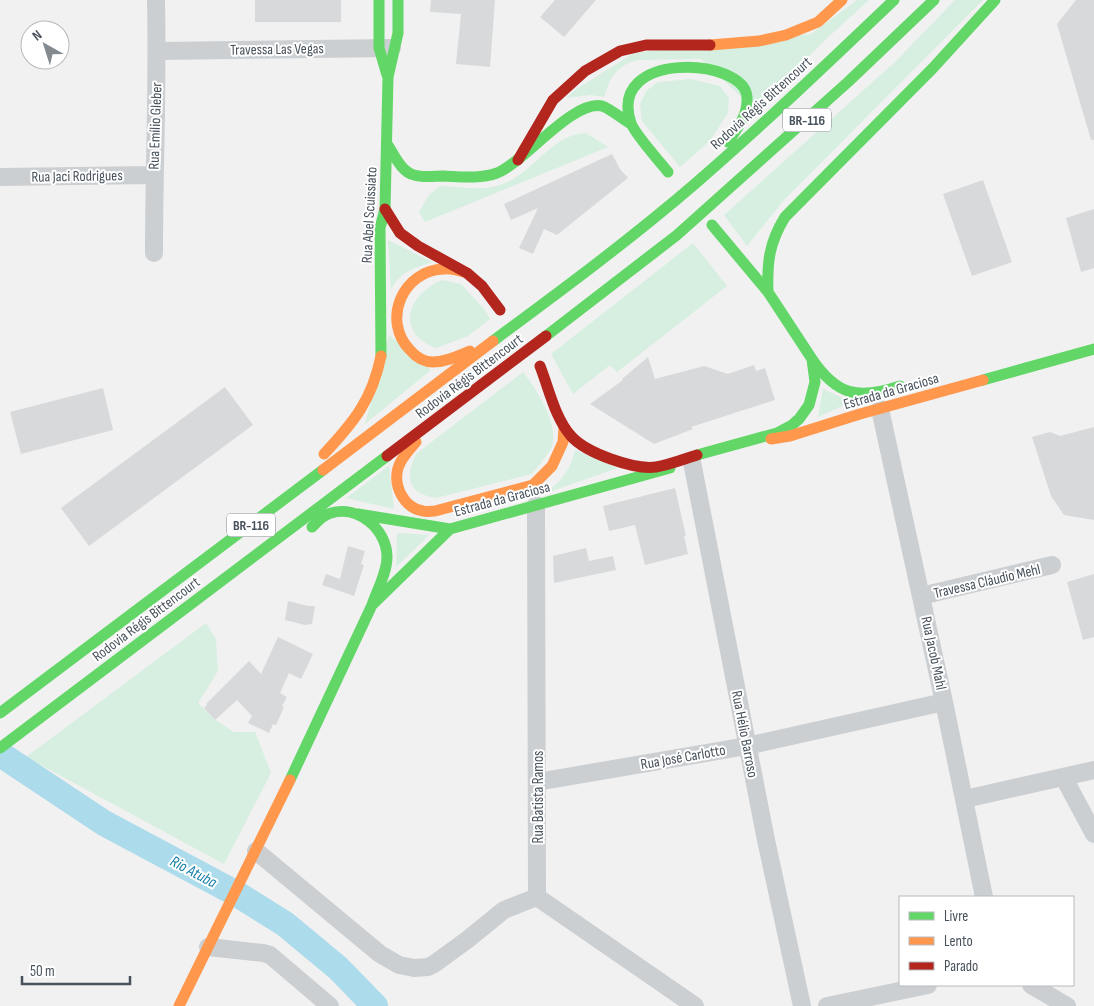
<svg xmlns="http://www.w3.org/2000/svg" width="1094" height="1006" font-family="'Sofia Sans Condensed',sans-serif">
	<rect width="100%" height="100%" fill="#f1f1f1"/>
	<path fill="#d6efe1" d="M857,0h12l-45,41 -69,69 -54,-51 -64,1 -11,4 -10,8 -6,8 -6,17 -13,-2 -25,3 9,-8 59,-37 177,-19z
		M955,0h28l-199,200 -37,46 -23,-31 171,-153z
		M691,79l29,7 9,12 -1,15 -19,29 -29,25 -38,-46 -2,-17 6,-13 12,-9z
		M586,133l22,14 -183,75 -6,-10 10,-17 11,-9c21,1 45,6 65,-3 30,-12 46,-48 81,-50z
		M388,240l44,22c-17,6 -33,10 -41,28z
		M693,243l34,43 -110,86 -7,-7 -37,29 -22,-40z
		M442,280l19,4 23,25 6,10 -22,17 -32,12c-41,-16 -29,-53 6,-68z
		M389,335l42,35 -66,54z
		M523,372c13,16 36,52 29,74 -3,8 -15,21 -20,28l-96,24c-29,-5 -31,-20 -20,-44z
		M823,389l28,13 -33,15z
		M575,450l43,18 -72,25c15,-12 25,-24 29,-43z
		M389,466l5,43 -48,-11z
		M397,533l32,2 -33,32z
		M206,623l10,16 2,32 -20,32 16,16 20,13h21l16,41 -47,91 -198,-107z"/>
	<g fill="none" stroke-linecap="round" stroke-linejoin="round">
		<path stroke="#acdbeb" stroke-width="26" d="M0,754l104,69 133,71 48,30 53,44 37,38"/>
	</g>
	<path fill="#d8d9db" d="M255,0h86v22h-86z
		M431,0h64l-5,67 -34,-3 5,-50 -31,-2z
		M555,0h41l-32,37 -24,-20z
		M1076,0h18v140h-3l-34,-116z
		M612,154l8,15 8,9 -71,57 -13,-6 -11,25 -14,-6 19,-40 -27,12 -7,-16z
		M983,180l29,82 -40,14 -29,-82z
		M1094,209v59l-13,4 -15,-54z
		M648,357l7,22 49,-13 24,8 26,-9 2,6 9,-3 10,32 -84,27 2,2 -39,15 -64,-40 33,-24 -1,-1z
		M225,387l28,38 -164,121 -28,-38z
		M103,388l10,42 -92,24 -11,-42z
		M1094,427v93l-30,-5 -13,-19 -19,-59 18,-5 10,4z
		M675,488l11,48h-2l4,18 -43,11 -10,-40 -26,6 -6,-25z
		M348,546l17,5 -4,13 3,1 -10,31 -32,-11 4,-11 14,5z
		M586,548l3,13 24,-5 3,14 -62,13 -1,-27z
		M1094,574v63l-11,3 -16,-58z
		M288,601l20,5h7l-3,18 -7,1 -20,-5z
		M278,637l35,17 -12,25 -12,-6 -9,20 7,4 -5,9 2,1 -8,18 -3,-1 -4,9 -21,-10 4,-7 -15,-16 -22,20 -11,-12 3,-3 -1,-1 43,-43 12,13z"/>
	<g fill="none" stroke-linecap="round" stroke-linejoin="round">
		<path stroke="#cccfd2" stroke-width="18" d="M157,51l235,-3
			M0,177l154,-2
			M154,253c0,-85 4,-169 2,-253
			M880,409l64,293 40,195
			M692,462l74,378 36,166
			M536,505l1,392 158,109
			M921,596l131,-31
			M1064,778l30,56
			M537,782l210,-36 197,-44
			M965,799l129,-29
			M256,851l124,103 19,11 15,3 14,-1 6,-3 33,-24 37,-30 33,-13
			M208,947l55,6 7,2 60,51
			M1031,985l36,21
			M827,1006l101,-21"/>
		<path stroke="#63d668" stroke-width="11" d="M379,0v48l8,27
			M387,144c7,10 14,28 27,31 9,3 21,1 30,1 19,1 36,3 53,-3 28,-11 75,-73 105,-67 7,2 22,14 29,18
			M668,172c-8,-10 -34,-39 -37,-49 -25,-73 113,-66 116,-26 1,18 -9,31 -19,45
			M768,292c-1,-30 1,-49 17,-75l148,-149 62,-68
			M546,336l131,-101 171,-153 86,-82
			M493,341c69,-51 138,-102 203,-158 68,-59 133,-121 198,-183
			M381,356l-1,-128 5,-19 3,-132 10,-44v-33
			M812,359c25,37 47,41 88,27
			M983,380l111,-31
			M697,455l80,-22 15,-8 7,-6 10,-14 6,-23 -3,-23 -44,-67 -56,-67
			M358,514l92,15
			M312,527c5,-5 11,-12 19,-14 27,-8 56,16 56,44 0,16 -10,33 -15,48
			M450,529l220,-61
			M0,713l323,-243
			M0,748l387,-292
			M290,780l82,-175 78,-76"/>
		<path stroke="#ff974d" stroke-width="11" d="M710,45l49,-4 27,-6 32,-13 24,-22
			M467,273c-7,-2 -15,-5 -23,-4 -41,1 -63,51 -34,81 6,7 14,12 23,12 13,0 25,-6 37,-11
			M771,439l19,-3 70,-22 123,-34
			M416,442c-7,8 -15,16 -18,26 -5,18 6,40 25,43 4,1 8,0 12,0l98,-26 19,-19 11,-24 1,-14
			M324,454c30,-32 48,-54 57,-98
			M323,470l170,-129
			M179,1006l111,-226"/>
		<path stroke="#b3261e" stroke-width="11" d="M518,160l35,-60 32,-29 35,-20 26,-6h64
			M385,209l15,24 18,13 49,27 15,13 18,24
			M540,366c9,23 15,52 31,70 15,17 63,34 85,31 13,-2 28,-8 41,-12
			M387,456l159,-120"/>
	</g>
	<g text-anchor="middle" stroke-width="4" stroke-linejoin="round" paint-order="stroke">
		<g fill="#fff" stroke="#7f868d" stroke-width="1">
			<rect x="783" y="108.5" width="48" height="23" rx="4"/>
			<rect x="227" y="513.5" width="48" height="23" rx="4"/>
		</g>
		<g font-size="14" font-weight="bold" fill="#48525c">
			<text x="807" y="125">BR-116</text>
			<text x="251" y="530">BR-116</text>
		</g>
		<g font-size="15" fill="#48525c" stroke="#fff">
			<text transform="translate(277 49) rotate(-1)" y="5">Travessa Las Vegas</text>
			<text transform="translate(761 103) rotate(-42)" y="5">Rodovia Régis Bittencourt</text>
			<text transform="translate(155 126) rotate(-88)" y="5">Rua Emílio Gleber</text>
			<text transform="translate(77 176) rotate(-1)" y="5">Rua Jaci Rodrigues</text>
			<text transform="translate(369 215) rotate(-87)" y="5">Rua Abel Scuissiato</text>
			<text transform="translate(469 376) rotate(-37)" y="5">Rodovia Régis Bittencourt</text>
			<text transform="translate(891 391) rotate(-16)" y="5">Estrada da Graciosa</text>
			<text transform="translate(502 499) rotate(-15)" y="5">Estrada da Graciosa</text>
			<text transform="translate(987 581) rotate(-13)" y="5">Travessa Cláudio Mehl</text>
			<text transform="translate(146 619) rotate(-37)" y="5">Rodovia Régis Bittencourt</text>
			<text transform="translate(934 653) rotate(78)" y="5">Rua Jacob Mahl</text>
			<text transform="translate(745 734) rotate(79)" y="5">Rua Hélio Barroso</text>
			<text transform="translate(683 757) rotate(-10)" y="5">Rua José Carlotto</text>
			<text transform="translate(538 797) rotate(-90)" y="5">Rua Batista Ramos</text>
		</g>
		<g font-size="16" font-style="italic" fill="#127ea6" stroke="#fff">
			<text transform="translate(194 871) rotate(28)" y="6">Rio Atuba</text>
		</g>
	</g>
	<rect x="899" y="896" width="175" height="90" fill="#ffffff" stroke="#b6babe"/>
	<rect x="909" y="912" width="25" height="8" fill="#63d668" stroke="#b6babe"/>
	<text x="944" y="921" font-size="15" fill="#48525c">Livre</text>
	<rect x="909" y="937" width="25" height="8" fill="#ff974d" stroke="#b6babe"/>
	<text x="944" y="946" font-size="15" fill="#48525c">Lento</text>
	<rect x="909" y="962" width="25" height="8" fill="#b3261e" stroke="#b6babe"/>
	<text x="944" y="971" font-size="15" fill="#48525c">Parado</text>
	<g transform="translate(45 45) rotate(321)"><circle r="24" fill="#ffffff" stroke="#b6babe"/>
	<path d="M0-4L9 19L0 12L-9 19Z" fill="#838a90"/>
	<text y="-8" font-size="14" font-weight="bold" text-anchor="middle" fill="#48525c">N</text>
	</g>
	<path d="M22 976v8h108v-8" fill="none" stroke="#48525c" stroke-width="2.5"/>
	<text x="30" y="976" font-size="15" fill="#48525c" stroke="#ffffff" stroke-width="4" paint-order="stroke">50 m</text>
</svg>
